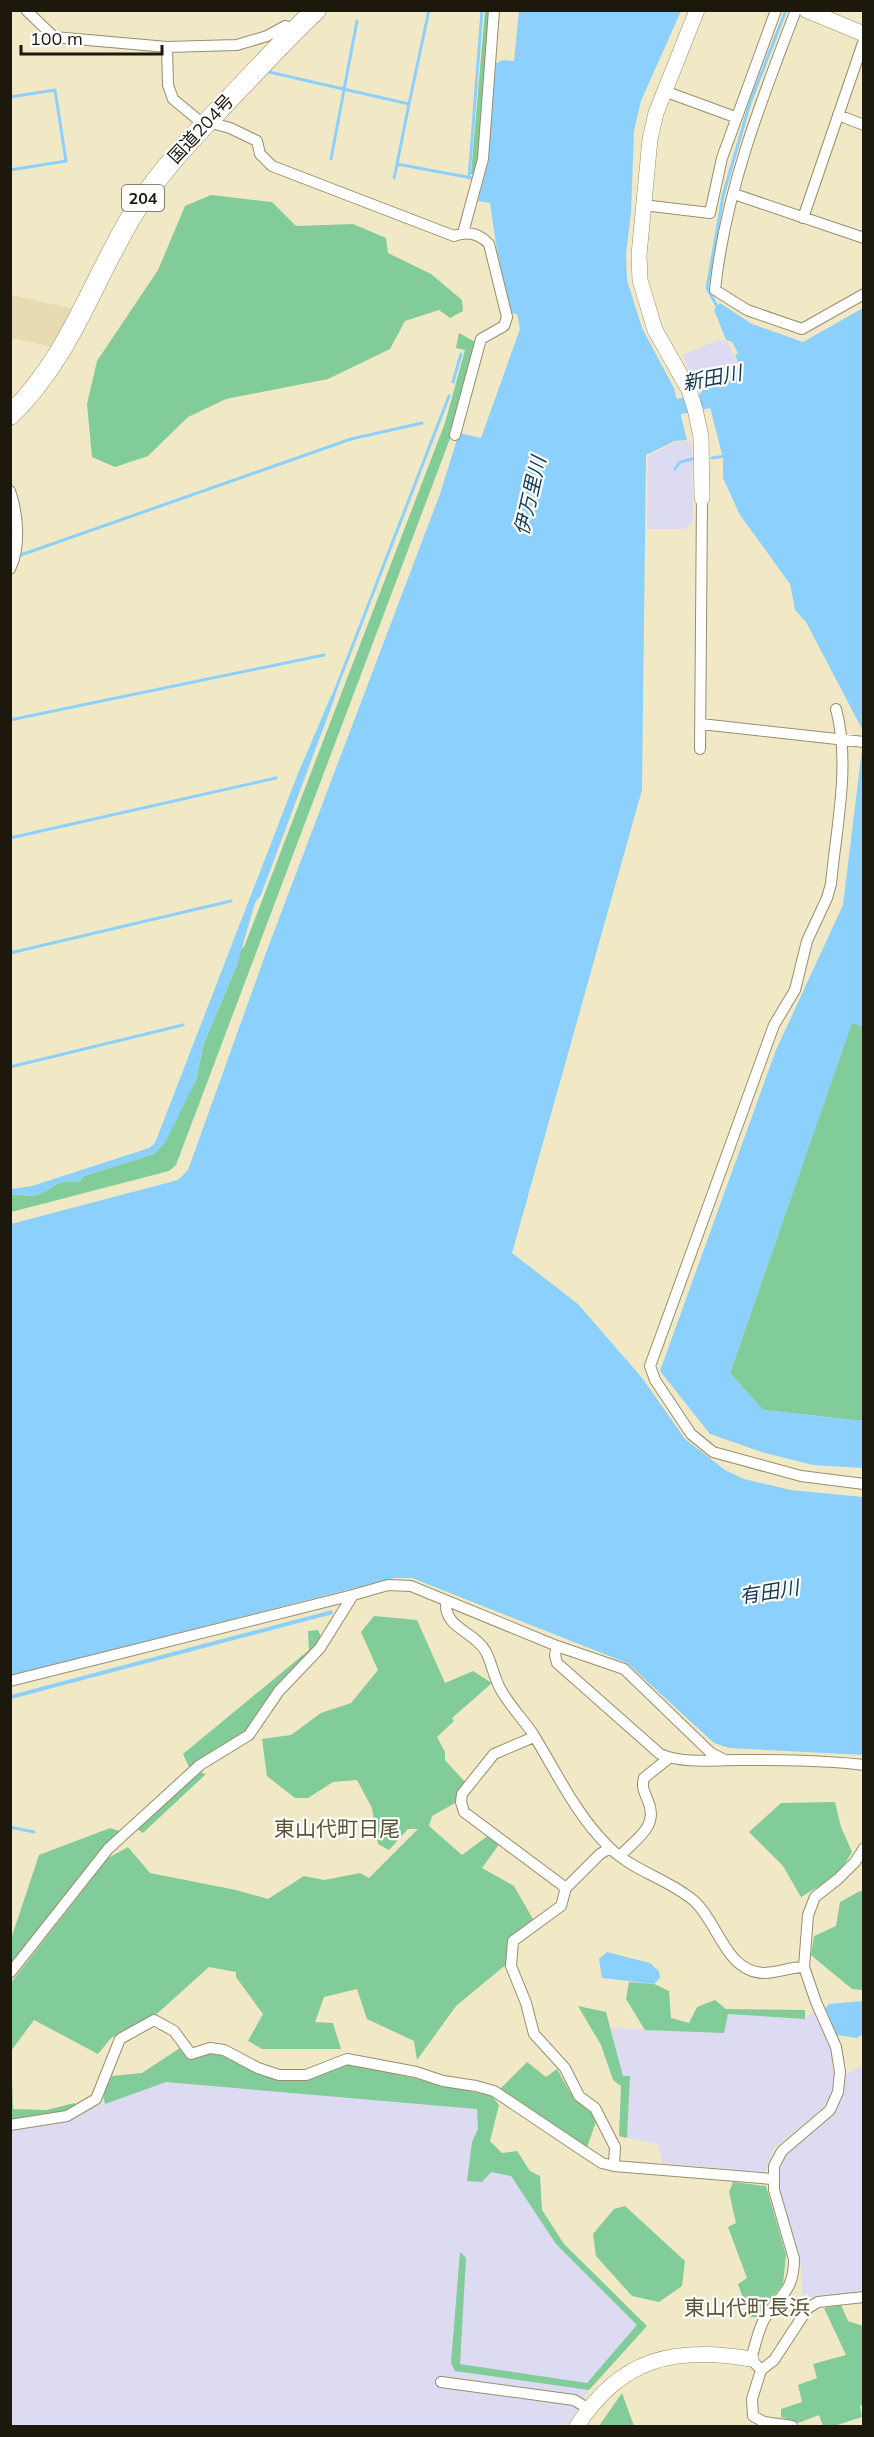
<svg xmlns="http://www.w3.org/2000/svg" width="874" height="2437" font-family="Mulish,'Noto Sans JP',sans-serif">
	<rect width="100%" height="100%" fill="#f1e8c5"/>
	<path fill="#e7dbb3" d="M11,295l63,14 -20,38 -43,-9z"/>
	<path fill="#dddbf1" d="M718,340l10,2 10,24 -31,14 -8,10 -17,-35z
		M692,441l1,80 -7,8h-39l1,-73 29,-14z
		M814,2012l17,38 3,28 -3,16 -7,13 -50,41 -9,24 -103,-9 -4,-19 -31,-6 3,-62h-7l-12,-48 112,5 5,-19 76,5z
		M863,2065v227l-61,6 -1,-33 -24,-81 2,-18 7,-13 56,-59 4,-20z
		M166,2077l317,27 -8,62 38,6 44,65 90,89 -58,64 -22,36h-556v-299l46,-5z"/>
	<path fill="#81cc98" d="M485,11h6l-14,164 -6,-1z
		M211,195l61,7 24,24 57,-2 33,14 2,15 43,21 31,26 1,11 -13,7 -11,-8 -34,11 -15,28 -62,30 -102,20 -38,18 -40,39 -33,11 -23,-10 -5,-53 10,-43 61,-91 27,-64z
		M459,333l18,10 -23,85 -278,737 -7,6 -158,41v-17c9,-2 20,3 28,-1 16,-7 19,-15 40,-12l5,-6 70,-22 42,-74 8,-37 33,-78 3,-16 4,-2 19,-49 182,-475 20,-73 -9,-2z
		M852,1022l12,5 -1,394 -100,-11 -33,-37z
		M374,1616l43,4 28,63 28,-12 19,12 -40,35 2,3 -17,16 8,15v8l21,23 -11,20 -23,13 -3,10 33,29 27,-20 11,8 -18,25 32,18 20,35 -25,19 -1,23 -52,43 -39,54 -3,-19 -47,-22 -10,-30 -33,8 -9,25 18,1 8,26h-79l-14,-8 15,-27 -27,-37v-5l-27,-5 -59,53 -39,18 -13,16 -64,-34 -23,31 2,58 34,1 27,-7 3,3 -11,8 -55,7 -1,-137 98,-126 20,-11 22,26 86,17 32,9 36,-23 20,4 36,-7 9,5 49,-49h-10l-19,21 -11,-6 -6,-36 -15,-28 -24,2 -25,16h-13l-28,-22 -5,-37 29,-4 30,-22 30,-10 27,-33 -17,-38z
		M318,1630l4,9 -79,96 -53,34 -7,-15 126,-104 -1,-19z
		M200,1772l6,2 -63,59 -7,-5z
		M835,1802l6,25 11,25 -14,23 -37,22 -18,-31 -34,-34 32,-29z
		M110,1828l12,4 -111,135v-28l28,-84z
		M860,1891h4l-1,99 -11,-1 -41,-34 3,-19 22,-10 4,-24z
		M629,1982l25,2 15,7 2,27 18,5 8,-16 18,-7 11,9 79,1v9l-77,-5 -4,19 -79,-3 -19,-31z
		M578,2006l28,6 17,64h7l-3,62 -8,-2 2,-50 -8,-6 -12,-35z
		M180,2048l10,11 22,-9 87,30 49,-17 144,33 7,9 -9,36 12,12 15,-2 13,20 10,5 2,34 22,34 83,82 -58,64 -134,-19 -4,-8 9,-111 6,6 -6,106 127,19 50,-58 -81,-81 -45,-68 -20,-4 -9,10 -15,-1 5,-39 6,-13 -1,-20 -311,-27 -61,22 -2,-9 9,-19 30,-3z
		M527,2062l19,15 11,-8 13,23 27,27 -11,31 -87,-60z
		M733,2182l33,4 20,69 -3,29 -26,33h-7l-12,-33 9,-6 -19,-51 8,-4 -7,-31z
		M625,2206l60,55 -3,25 -23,16 -27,-6 -36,-40 -3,-22 21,-25z
		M841,2305l7,16 15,5 1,78 -4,2 2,11 -28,9h-11l-4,-11 -21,8 -17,-6v-8l21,-7 -4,-17 19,-7 -4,-14 33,-9 -22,-47z
		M622,2393l12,33h-35z"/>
	<path fill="#8cd1fd" d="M519,11h162l-40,90 -7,30 -3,82 -5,41 1,26 15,48 32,60 13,52 -12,1 -29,14 -4,335 -130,463 66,51 65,75 42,60 40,31 19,9 47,11 72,7v258l-134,-7 -15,-5 -87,-80 -215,-85h-18l-383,98v-452l167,-44 10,-10 79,-220 173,-456 19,-61 22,5 39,-109 -3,-15 -6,-1 -14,-62 -7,-48 -12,-2 9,-36 9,-102 7,-3 11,1z
		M720,303l32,21 51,18 60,-34v423l-57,-109 -11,-12 -5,-26 -50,-69 -17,-37v-20l-13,-51 -4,1 -6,-14 9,-13 31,-14 -5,-12 3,-2 -6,-11 -6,-2 -12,-30z
		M331,696l4,1 -74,198 -6,8 -18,62 -33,78 -8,37 -31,63 -11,11 -70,22 -5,6c-21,-3 -24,5 -40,12 -8,4 -19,-1 -28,1v-6l21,-3 117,-38 6,-5 142,-367z
		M863,741v286l-11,-4 -122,350 33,37 100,11v47l-50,-3 -48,-12 -55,-19 -50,-63 116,-321 67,-145z
		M332,1610l1,4 -322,85v-4z
		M607,1952l43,11 9,8 1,7 -6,6 -52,-6 -3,-19z
		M863,2001v33l-6,4 -20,-3 -12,-27 4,-4z"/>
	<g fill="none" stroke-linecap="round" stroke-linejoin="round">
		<path stroke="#8cd1fd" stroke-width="3" d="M269,72l140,32 -12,60 75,14
			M10,97l45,-7 11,71 -56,9
			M409,104l20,-94
			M331,159l26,-138
			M394,178l3,-13
			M469,178l13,-168
			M718,308l-11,-20 16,-92 27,-93 36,-93
			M453,382l8,-28
			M712,458l13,-2
			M675,469l5,-7 12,-3
			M18,556l333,-117 71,-16
			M332,699l117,-303
			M10,720l314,-65
			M10,838l266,-60
			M10,953l221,-52
			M10,1067l173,-42
			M10,1827l24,5"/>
		<path stroke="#8cd1fd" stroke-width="16" d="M658,411l66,-14"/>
		<g stroke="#978e6e" stroke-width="12">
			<path id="street" d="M26,10l28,27 113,10 70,-2 30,-9 18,-10 12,3
				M796,10c-35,91 -71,183 -81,280l32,20 55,19 62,-35
				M167,47l1,38 5,14 24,20 33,9 27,13 3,13 12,12 182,70c13,-5 25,-3 35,8l18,73 -3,9 -23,13 -26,96
				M664,91l71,26
				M838,115l26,10
				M734,194l130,44
				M643,205l67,8 12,-55 54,-148
				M803,218l61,-178
				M463,233l20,-74 11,-149
				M10,491c8,23 11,56 0,78
				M836,709c15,55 0,119 -5,175l-4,14 -20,43 -12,49 -21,35 -124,341 5,14 36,54 22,18 88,24 63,8
				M701,724l163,18
				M700,749l2,-251
				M446,1602c-2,27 29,29 40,50 6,12 8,26 15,38 9,16 22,29 32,44 24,39 43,81 76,113 24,24 59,32 84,53 25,21 32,72 71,73 13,0 26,-6 40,-6
				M557,1646l-2,9 2,8 103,91c24,10 53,6 78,6 42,0 84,0 126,5
				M10,1681l343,-86
				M534,1737l-40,17 -32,40 -1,8 3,10 102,76
				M610,1848l-10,6 -34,34 -5,18 -48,35 -2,25 15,37 8,31 31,34 14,28 16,12 20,39 -1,19
				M621,1855c16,-17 38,-29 27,-54 -3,-8 -7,-14 -4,-23l25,-20
				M10,1973l98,-124 92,-84 49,-30 30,-44 41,-43 33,-53 35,-10 23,1 146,60 67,23 87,84 14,7
				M10,2125l57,-9 29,-17 24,-60 34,-19 20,11 17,23 19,-6 14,2 34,18 21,7h27l41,-16 69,13 27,9 33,5 18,5 88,59 20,13 12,3 158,13
				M784,2297c6,10 12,12 24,11
				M761,2370l-10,-11c4,-12 7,-30 14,-41 15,-24 29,-26 29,-59l-20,-69v-24l8,-15 48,-41 8,-18 2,-20 -4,-25 -20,-45 -12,-35 4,-52 7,-18 23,-18 17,-17 9,-14
				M441,2382l133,18 15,9
				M792,2426l-28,-4 -11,-6 -1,-17 9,-29 13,-10 34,-52 10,-6 46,-5"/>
		</g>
		<g stroke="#978e6e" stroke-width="16">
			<path id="secondary" d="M697,10l-41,103 -6,26 -11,116 1,25 15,50 34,60 6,19 6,28 1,61
				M806,10l58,24
				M577,2426c44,-68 97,-80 174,-67"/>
		</g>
		<g stroke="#978e6e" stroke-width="21">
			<path id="highway" d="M10,415c61,-58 84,-140 128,-209 26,-40 59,-73 92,-108 28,-29 56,-60 86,-88"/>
		</g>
		<use href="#street" stroke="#fff" stroke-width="10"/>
		<use href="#secondary" stroke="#fff" stroke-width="15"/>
		<use href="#highway" stroke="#fff" stroke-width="20"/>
	</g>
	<g text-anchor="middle" stroke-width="4.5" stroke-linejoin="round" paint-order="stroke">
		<rect fill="#fff" stroke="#605d55" stroke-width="1.5" x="122" y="185" width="42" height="26" rx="4.5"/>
		<g font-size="16" font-weight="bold" fill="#1c180c">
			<text x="143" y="204">204</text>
		</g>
		<g font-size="18" fill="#1c180c" stroke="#fff">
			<text transform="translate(201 129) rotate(-47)" y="6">国道204号</text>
		</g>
		<g font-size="20" font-style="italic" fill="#133a50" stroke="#fff">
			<text transform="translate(712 378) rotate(-11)" y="7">新田川</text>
			<text transform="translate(530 496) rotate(-77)" y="7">伊万里川</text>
			<text transform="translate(769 1592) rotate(-9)" y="7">有田川</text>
		</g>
		<g font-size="21" fill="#5c5335" stroke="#fff">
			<text x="337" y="1836">東山代町日尾</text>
			<text x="747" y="2315">東山代町長浜</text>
		</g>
	</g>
	<rect width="874" height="2437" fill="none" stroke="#1c180c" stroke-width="24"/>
	<path d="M21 45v9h141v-9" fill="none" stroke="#1c180c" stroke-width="3"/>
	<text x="30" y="45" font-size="18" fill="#1c180c" stroke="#ffffff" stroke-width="4.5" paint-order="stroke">100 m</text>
</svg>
